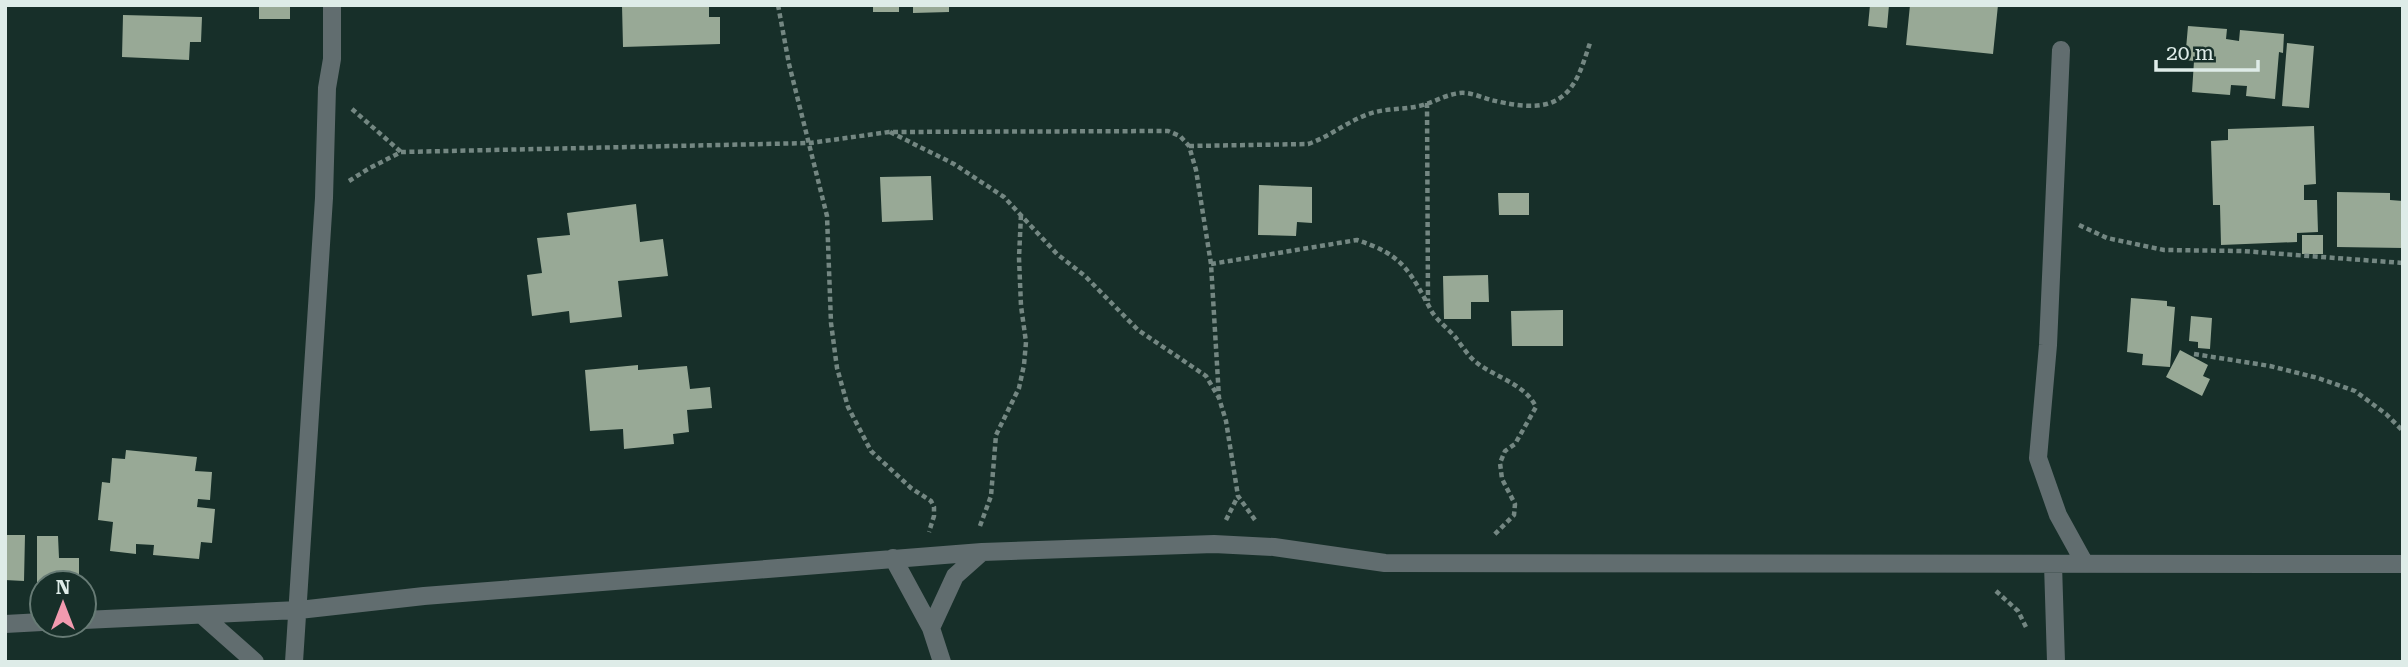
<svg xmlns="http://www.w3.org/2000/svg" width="2408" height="667" font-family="'Roboto Serif',serif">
	<rect width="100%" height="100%" fill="#172f29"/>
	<path fill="#98a996" d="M259,5h31v14h-31z
		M622,5h87v12h11v27l-97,3z
		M873,5h26v7h-26z
		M913,5h36v7l-36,1z
		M1870,5h19l-2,23 -19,-2z
		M1910,5h88l-5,49 -87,-9z
		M123,15l79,2 -1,25h-11l-1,18 -67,-3z
		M2188,26l39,3 -1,10 13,2 1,-11 44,4 -1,19 -4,-1 -4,47 -29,-3 1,-10 -16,-1 -1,10 -38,-3 2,-31 -9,-1z
		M2287,43l27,3 -5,62 -27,-2z
		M2314,126l2,58 -12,1v15h13l1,32 -21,1v9l-76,3 -1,-40h-7l-2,-64 17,-1v-11z
		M931,176l2,44 -51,2 -2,-45z
		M1259,185l53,2v36l-15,-1 -1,14 -38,-1z
		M2337,192l53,1v7l13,1v47l-66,-1z
		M1498,193h31v22h-30z
		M636,204l4,38 23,-3 5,37 -50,5 4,36 -52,6 -1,-12 -37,5 -5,-41 15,-2 -5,-35 33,-3 -3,-22z
		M2302,235h21v19h-21z
		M1488,275l1,27h-18v17h-27l-1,-43z
		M2131,298l36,3v5l8,1 -5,60 -28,-2 1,-11 -16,-2z
		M1563,310v36h-51l-1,-35z
		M2191,316l21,2 -2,31 -12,-1v-6l-9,-1z
		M2180,350l28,15 -5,11 7,3 -8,17 -36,-19z
		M638,365v5l49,-4 3,23 20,-2 2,21 -25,2 2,22 -16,2 1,10 -50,5 -1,-20 -33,2 -5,-61z
		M126,450l71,7 -2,14 17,1 -2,28 -12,-1 -1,8 18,2 -3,34 -11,-1 -2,17 -46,-4 1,-10 -18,-1v10l-26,-3 3,-29 -15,-2 4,-38 8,1 2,-25 13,1z
		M5,535h20l-1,46 -19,-1z
		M37,536h21l1,22h20v23l-42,1z"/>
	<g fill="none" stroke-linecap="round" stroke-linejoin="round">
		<path stroke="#748782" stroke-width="4.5" stroke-dasharray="5 3.5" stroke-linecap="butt" d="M778,5l11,59 38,152 4,107 6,45 11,39 23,44 40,37 20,13 3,6v9l-5,16
			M1427,103l1,198
			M352,109l49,43
			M890,132l64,32 50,33 53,57 28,22 53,54 68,46 13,22 7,23 12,75 17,24
			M1189,146l119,-2c21,-7 37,-21 58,-29 17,-7 35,-5 53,-9 14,-3 25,-11 41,-13 10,-1 21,4 31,7 17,4 42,9 59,3 26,-9 32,-37 40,-60
			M349,181l19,-12 33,-17 409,-9 79,-11 279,-1 12,5 9,10 7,24 15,94 8,134
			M2079,225l28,13 57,12 78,1 161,12
			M1211,264l146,-24c46,15 52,30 74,70 5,10 18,19 25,28 6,8 13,19 21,25 18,14 48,21 59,44l-21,37 -10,7 -5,12 2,16 13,25 -1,11 -21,21
			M2194,354l76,12 48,12 37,13 31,23 17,17
			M1226,520l12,-24
			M980,526l11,-30 5,-61 23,-47 5,-23 2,-23 -5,-36 -2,-48 2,-44
			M1996,591l22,20 9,18"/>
		<path stroke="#616d6f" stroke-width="18" d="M2061,50l-13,295 -10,113 20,57 27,49
			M893,558l38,70 11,34
			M2053,564l3,98
			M202,615l53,47
			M84,620l215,-10 125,-14 558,-44 232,-8 60,3 111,16 1018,1
			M5,624l37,-2
			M931,628l24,-52 27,-24
			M294,662l30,-464 3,-110 5,-29v-54"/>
	</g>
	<rect width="2408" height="667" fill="none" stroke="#deece8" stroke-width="14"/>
	<g transform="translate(63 604)"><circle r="33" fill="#172f29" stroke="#677b75" stroke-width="2"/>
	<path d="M0-5L12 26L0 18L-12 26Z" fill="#f29aaf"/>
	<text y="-10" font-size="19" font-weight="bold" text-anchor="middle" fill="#deece8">N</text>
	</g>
	<path d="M2156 60v10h102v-10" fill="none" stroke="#deece8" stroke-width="3.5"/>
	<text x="2166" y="60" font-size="21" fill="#deece8" stroke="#172f29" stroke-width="5" paint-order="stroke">20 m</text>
</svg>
